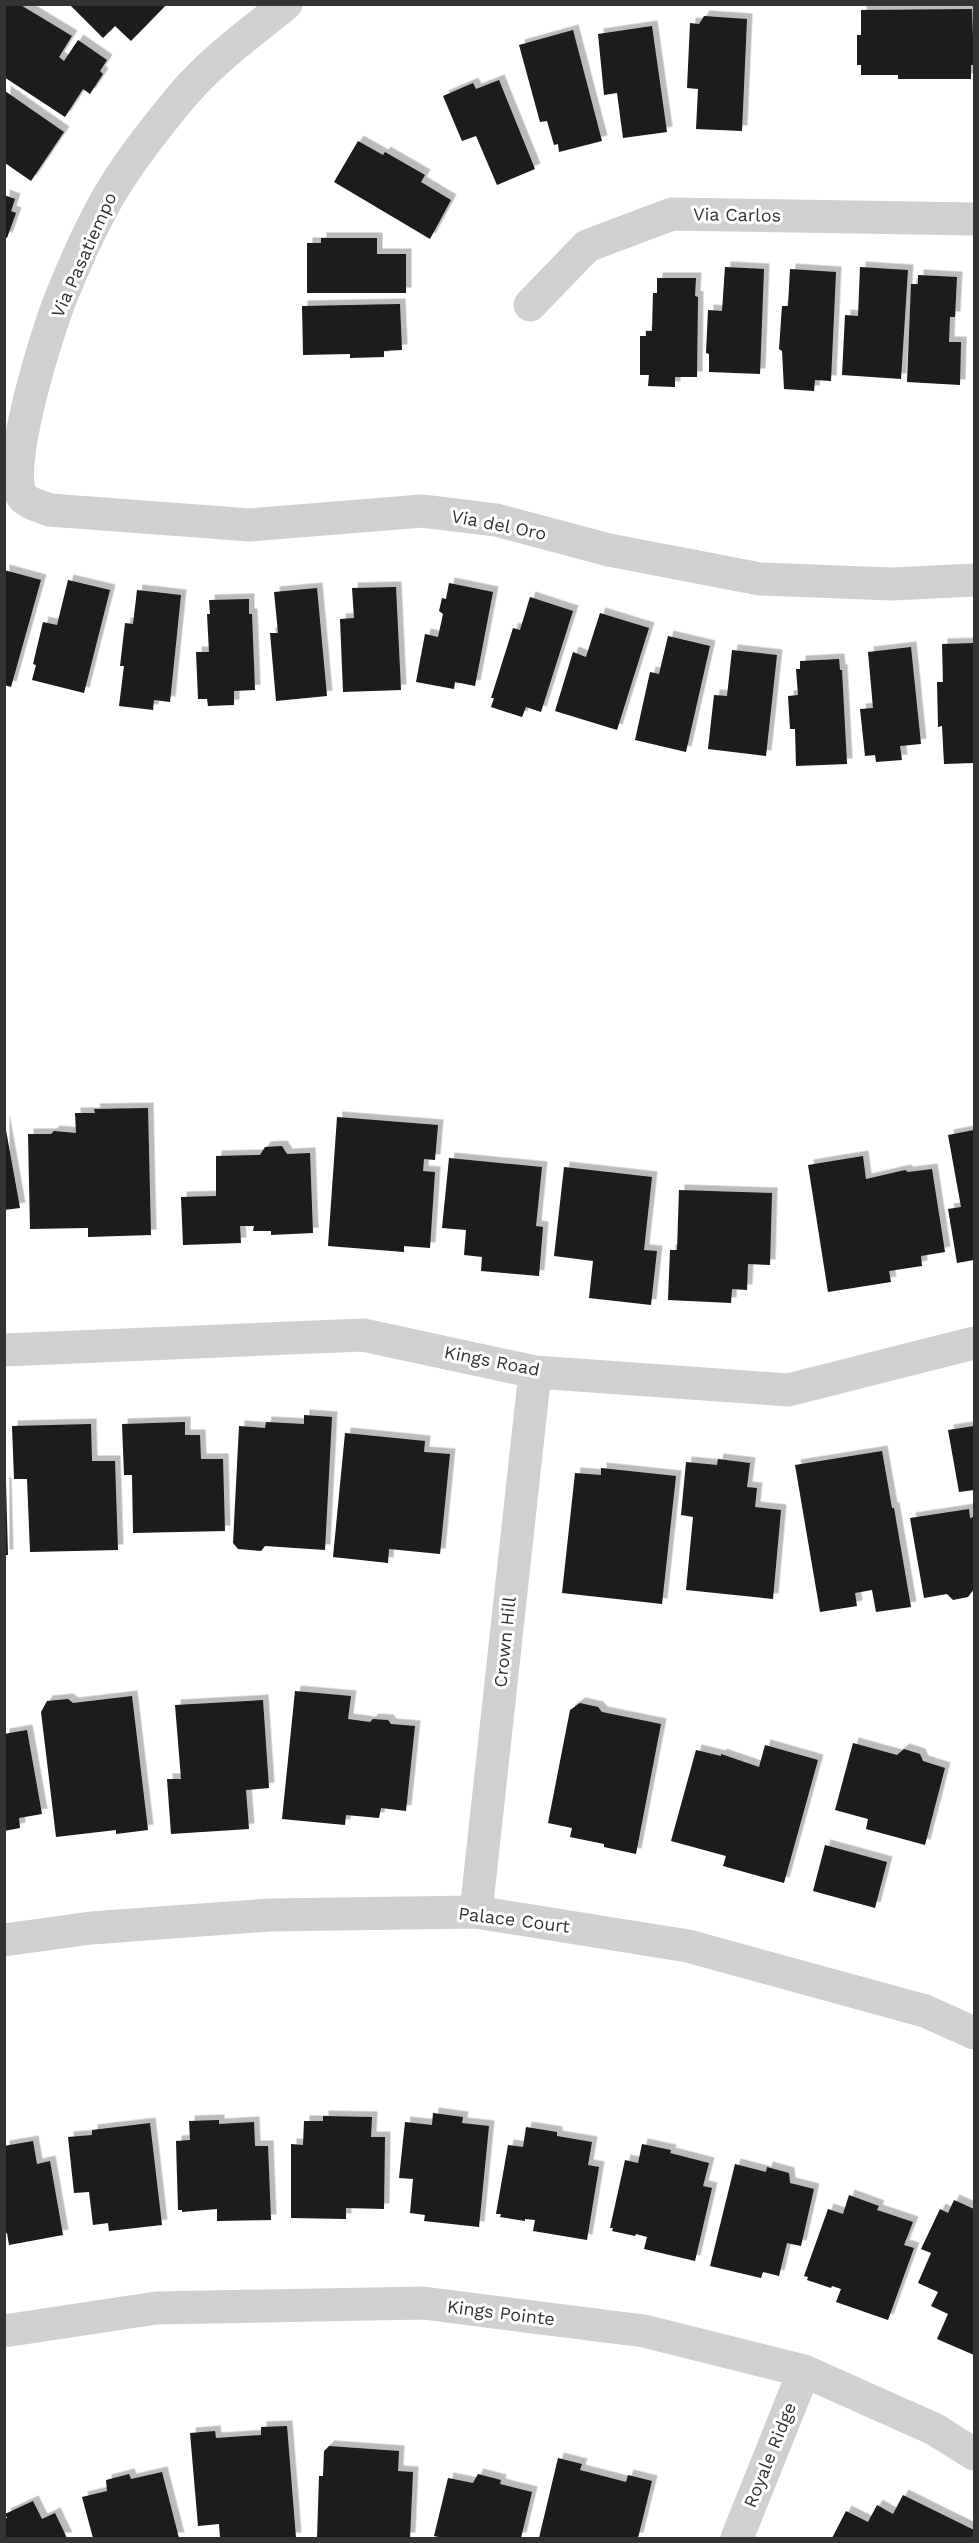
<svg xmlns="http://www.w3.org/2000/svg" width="979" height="2543" font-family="'Work Sans',sans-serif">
	<defs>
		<filter id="shadow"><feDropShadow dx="5.5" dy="-5.5" stdDeviation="0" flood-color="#0004"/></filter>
	</defs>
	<rect width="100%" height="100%" fill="#fff"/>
	<path fill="#1a1a1a" filter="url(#shadow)" d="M4,4h15l53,32 -13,21 5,4 14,-21 29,20 -7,11 3,3 -13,20 -7,-5 -18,28 -61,-40z
		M69,4h98l-36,37 -16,-15 -12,12z
		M972,9l2,56h-3v14h-73v-4h-37v-10h-4v-30h4v-25z
		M704,16l43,3 -5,112 -46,-2 2,-40 -11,-1 3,-65 9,1z
		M652,26l15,106 -44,6 -6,-45 -13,2 -6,-61z
		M573,30l29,111 -43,11 -1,-8 -4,1 -7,-24 -7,1 -21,-77z
		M499,80l36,89 -38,16 -21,-49 -14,5 -19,-45 30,-13 3,6z
		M5,91l59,41 -33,49 -26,-18z
		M358,141l25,14 2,-3 40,23 -4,7 30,18 -21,39 -96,-57z
		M4,195l11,4 -4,12 5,2 -9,25 -3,-1z
		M321,238h56v16h29v39h-99v-50h14z
		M725,267l39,2 -4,105 -51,-2v-18l-3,-1 2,-43 14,1z
		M860,267l48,3 -7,109 -59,-4 3,-60 13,1z
		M790,269l46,3 -5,109 -16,-1 -1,11 -30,-2 -2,-38 -3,-2 3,-43h6z
		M918,275l39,2 -2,40h-5l-1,25h12l-1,43 -53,-3 4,-98h7z
		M657,278h39l-1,18 3,1 -1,80h-22v10l-27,-1 1,-11h-9v-39h6v-5h6l1,-38h4z
		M400,304l2,46 -18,1v6l-34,1v-4l-47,1 -1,-49z
		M4,570l37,10 -30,107 -7,-2z
		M68,580l42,10 -26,103 -52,-13 4,-15 -3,-1 10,-42 14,3z
		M449,583l44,9 -18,94 -20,-4 -1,7 -38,-7 9,-48 13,3 5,-23 -4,-3 3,-13 4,1z
		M396,587l5,103 -58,2 -3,-73 14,-1 -2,-30z
		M317,588l10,108 -51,5 -6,-68h8l-4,-41z
		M137,590l44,5 -11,107 -16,-2 -1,10 -34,-4 5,-40h-4l5,-43 8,1z
		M530,597l43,14 -32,101 -15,-5 -4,10 -31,-10 3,-9h-3l22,-70 7,2z
		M249,599v15h3l3,76 -21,1v14l-26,1 -1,-7h-9l-2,-47h13l-2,-38h3l-1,-14z
		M600,613l49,15 -32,102 -62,-19 18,-59 13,5z
		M668,636l42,10 -24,106 -51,-12 15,-68 9,2z
		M974,643v120l-30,1 -2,-38 -4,1 -1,-45h6l-1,-38z
		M911,647l10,97 -21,2 2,14 -26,2 -1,-7 -10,1 -5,-47 13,-1 -5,-56z
		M732,650l45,5 -11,101 -58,-7 6,-54 13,1z
		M839,659l1,11h2l5,94 -51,2 -1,-37h-5l-2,-33 10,-1 -2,-26h4v-8z
		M148,1108l3,127 -63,2v-9l-58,1 -2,-95h23l3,-3 22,2 -1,-20h20l-1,-4z
		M337,1117l101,8 -3,35 -11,-1 -1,12 12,1 -5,76 -26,-2v6l-76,-6z
		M4,1119l16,89 -16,2z
		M974,1130v130l-17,3 -9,-54 13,-2 -13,-72z
		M282,1146l5,8 23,-1 3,80 -42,2v-4h-18l1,-5h-14l1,17 -58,2 -2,-48 35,-1v-40l44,-1 5,-8z
		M863,1156l3,23 39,-9 3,2 24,-3 13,83 -24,4 1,10 -33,5 2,11 -63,10 -20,-127z
		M449,1158l93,9 -6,59 7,1 -4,49 -58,-5 1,-14 -18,-2 2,-25 -24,-2z
		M564,1167l88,10 -8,73 13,1 -6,54 -62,-7 4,-37 -39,-5z
		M679,1190l93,3 -2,72 -22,-1 -1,26 -15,-1 -1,14 -63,-3 2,-50h7z
		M304,1415l28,2 -7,133 -60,-4 -4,5 -23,-2 -5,-6 6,-117 26,2 1,-6 38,2z
		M185,1422v13h15l1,24h22l2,72 -92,2 -1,-58h-8l-2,-51z
		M91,1424l1,37h23l3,89 -88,2 -3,-73h-13l-2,-53z
		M974,1426v64l-15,2 -11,-62z
		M345,1433l80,8 -1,11 26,2 -10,100 -51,-5 -1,14 -55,-6z
		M882,1451l10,57h2l17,99 -35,5 -4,-22 -17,3 2,13 -37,6 -25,-147z
		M718,1459l32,4 -3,24 10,1 -2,19 26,3 -8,89 -87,-9 7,-73 -12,-2 5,-53 31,3z
		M601,1468l75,8 -14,128 -100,-11 13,-120 26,2z
		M4,1483h2l2,72h-4z
		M969,1509l1,9 4,-1v72l-6,8 -15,3 -6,-6 -23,4 -14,-80z
		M295,1691l56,5 -3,23 22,3 3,-3 15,1 3,4 24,2 -9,85 -25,-3 -2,10 -33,-3 -1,10 -63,-6z
		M132,1696l16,134 -32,4v-4l-60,7 -15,-125 6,-11 21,-2 5,4z
		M263,1700l6,88 -23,2 3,39 -78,5 -4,-55h14l-6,-74z
		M580,1703l18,4 4,5 59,12 -25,130 -32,-7v-3l-34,-7 2,-9 -24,-5 22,-113z
		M27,1730l15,84 -23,4 1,10 -16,3v-97z
		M853,1743l44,12 7,-6 16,5 3,7 22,7 -20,77 -59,-16 2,-10 -33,-9z
		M765,1745l53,15 -34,123 -61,-17 3,-10 -55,-15 25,-91 25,6v-2l38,13z
		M825,1845l62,17 -12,46 -62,-17z
		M433,2113l30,4 -1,6 27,3 -10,101 -55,-6 1,-6 -15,-2 3,-34 -14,-1 6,-56 27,3z
		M323,2116l49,1 -1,20h14l-1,72 -38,-1v11l-55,-1v-74l12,1 1,-24h19z
		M219,2120v4l35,-2 1,24h13l3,74 -54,1v-12l-35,3v-2h-4l-2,-69 14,-1 -1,-19z
		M150,2123l12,102 -53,6 -1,-8 -15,2 -4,-33 -15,1 -6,-56 24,-2v-5z
		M526,2127l31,5v4l35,6 -4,23 11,2 -12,73 -54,-9 2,-11 -10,-1v2l-25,-4 1,-3h-5l12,-69 15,2z
		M33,2141l4,23 13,-3 13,74 -54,10 -2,-12 -3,1v-88z
		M642,2144l29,6 -1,3 39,10 -6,23 9,2 -17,73 -51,-12 3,-12 -11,-3 -1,2 -23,-5 1,-3h-3l15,-68 13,3z
		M735,2164l31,8 1,-5 22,6 1,10 24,6 -13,57 -14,-3 -8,33 -16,-4 -2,6 -51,-12z
		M849,2195l30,11 -2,4 36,12 -9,23 10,3 -26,72 -52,-18 5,-13 -9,-3 -1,2 -24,-8 1,-3 -4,-1 24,-67 15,5z
		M954,2200l20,9v146l-37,-16 11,-25 -17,-8 7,-14 -20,-9 13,-30 -10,-4 19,-40 8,4z
		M287,2426l9,112h-76l-1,-14 -21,2 -8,-93 25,-2 1,7 45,-3v-8z
		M329,2446l70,5 -1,20 15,1 -3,66h-93l2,-62h4l1,-25z
		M558,2458l24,6 -2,6 46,12 2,-7 24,6 -14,57h-99z
		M162,2472l17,66h-86l-11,-41 25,-6 -1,-11 23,-6 2,5z
		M478,2474l23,6 -1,4 32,8 -11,46h-78l-9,-2 14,-58 25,5z
		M903,2495l71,35v8h-142l14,-27 22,11 9,-17 16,9z
		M33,2501l9,18 13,-6 12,25h-63v-19l3,-1 -2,-4z"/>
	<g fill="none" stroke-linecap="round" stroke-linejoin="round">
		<path stroke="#d0d0d0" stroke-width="33" d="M286,4c-37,30 -75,57 -105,93 -27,33 -59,73 -79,111 -15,28 -28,57 -40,87 -13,31 -59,176 -40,201 5,7 20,11 28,14l200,15 172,-14 74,9 113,30 151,29 132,5 82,-4
			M530,305l57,-59 85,-32 302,5
			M4,1350l359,-15 172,37 253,18 186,-47
			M476,1912l59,-540
			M4,1940l87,-12 179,-13 206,-3 212,34 237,65 49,22
			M4,2331l152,-23 267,-5 221,28 160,40 130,58 40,25
			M737,2538l67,-167"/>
	</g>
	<g text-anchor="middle" stroke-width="6" stroke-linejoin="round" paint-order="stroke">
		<g font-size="18" fill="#333" stroke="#fff">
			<text transform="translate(737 215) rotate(1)" y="6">Via Carlos</text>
			<text transform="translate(84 255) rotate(-66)" y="6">Via Pasatiempo</text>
			<text transform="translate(499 525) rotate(11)" y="6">Via del Oro</text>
			<text transform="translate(492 1361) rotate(11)" y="6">Kings Road</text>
			<text transform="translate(505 1642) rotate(-84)" y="6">Crown Hill</text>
			<text transform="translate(514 1920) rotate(7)" y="6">Palace Court</text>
			<text transform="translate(501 2313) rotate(7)" y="6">Kings Pointe</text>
			<text transform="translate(770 2455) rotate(-68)" y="6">Royale Ridge</text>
		</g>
	</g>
	<rect width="979" height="2543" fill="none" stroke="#333333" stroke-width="12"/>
</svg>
